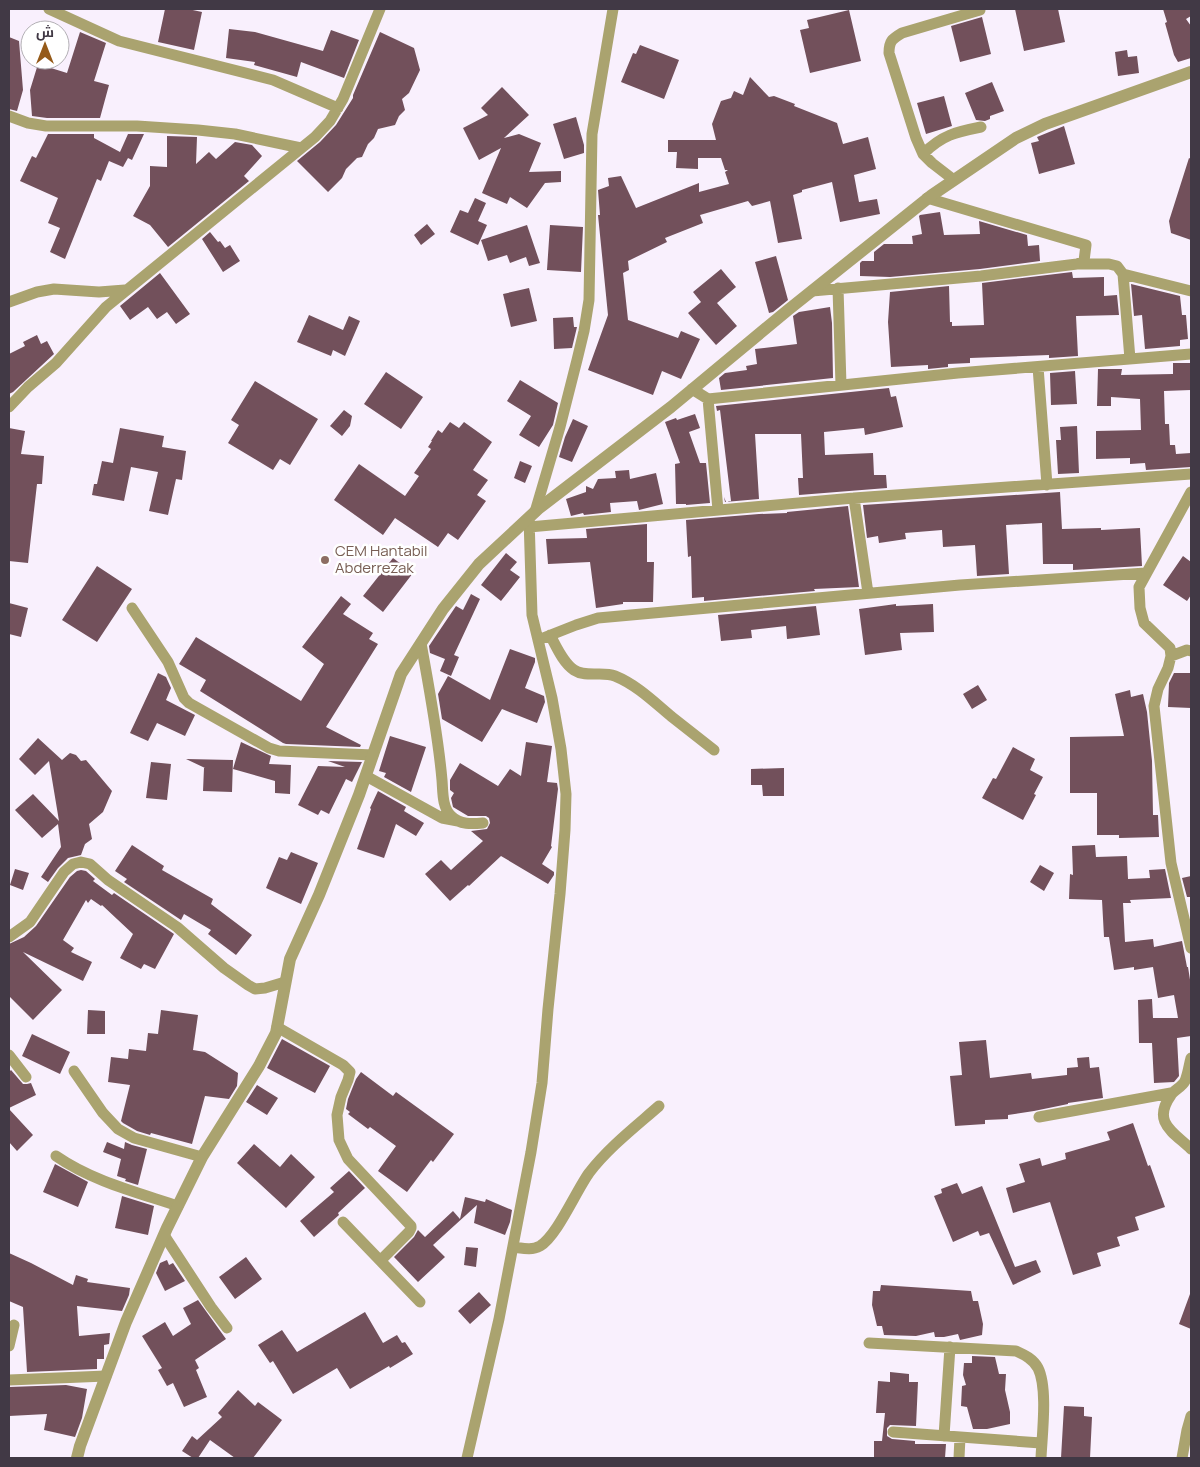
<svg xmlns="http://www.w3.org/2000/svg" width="1200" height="1467" font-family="Manrope,Cairo,sans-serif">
	<rect width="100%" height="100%" fill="#f9f0fd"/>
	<path fill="#72505b" d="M165,9h23l14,3 -8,38 -36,-8z
		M1015,9h43l7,33 -41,9z
		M1163,9h28v7l-5,3 5,7v32l-13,4 -4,-7 -9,-32 2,-1z
		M849,10l12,51 -51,12 -10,-43 9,-2 -2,-8z
		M982,17l9,37 -31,8 -9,-36z
		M229,29l26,3 68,19 8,-21 28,10 -15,38 -43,-16 -4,15 -43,-12 1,-3 -29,-4z
		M80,32l26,11 -12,38 15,4 -9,33h-53l-15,-2 -2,-26 8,-26 29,9z
		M380,32l34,16 6,22 -11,23 -7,6 3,11 -6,6 -4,9 -17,4 -4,9 -6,6 -6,13 -5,1 -11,11 -4,9 -14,14 -31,-31 23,-19 16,-17 17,-27v-3z
		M9,37l10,4 4,49 -6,21 -8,-2z
		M640,45l39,15 -15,39 -43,-17 12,-29 3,1z
		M1127,50l1,7 9,-1 2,17 -21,3 -3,-24z
		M750,77l19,20 5,-1 21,8 -1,2 43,17 6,21 25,-7 8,32 -22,6 5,27 18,-3 3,15 -40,8 -8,-40 -30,8v2l-9,3 9,44 -24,4 -8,-42 -18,5 -4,-5 -48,14 3,8 -38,15 2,4 -39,19 1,9 -6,3 5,47 50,18 3,-7 19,8 -19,40 -19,-8 -9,24 -65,-25 20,-55 -10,-100h2l-2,-25 11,-4 -1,-8 13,-2 15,32 63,-25v9l30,-8 -4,-12 3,-2h-3l-4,-12h-23v11l-22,-1 1,-16h-9v-12h48l-4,-16 9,-23 10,-3 3,-7 9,4z
		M992,82l12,29 -14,5v3l-5,2 -9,-1 -11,-27z
		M502,87l27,28 -25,23 15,-4 22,9 -12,29 32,-1v11l-16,1 -18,25 -17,-11 -3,7 -25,-11 19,-45 -22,12 -16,-32 25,-13 -7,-7z
		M944,96l8,30 -26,8 -9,-31z
		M576,117l8,28v8l-20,6 -11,-35z
		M1064,126l11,38 -36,10 -8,-31 8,-2 -2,-4z
		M48,134h46v4l26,14 8,-18h16l-12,26 -4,-2 -5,9 -14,-6 -8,20 -4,-2 -32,80 -15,-7 10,-24 -12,-5 10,-25 -38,-17 12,-25 4,2z
		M167,136l30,1 -1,27 13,-12 7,7 19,-17 17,3 10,11 -18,20 5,5 -81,66 -18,-22 -17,-9 17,-30v-20l17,1z
		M1189,158l2,1v81l-20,-7 -2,-12z
		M475,198l11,5 -8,18 9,4 -9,20 -28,-13 10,-22 8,3z
		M940,212l4,23 36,-1 -1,-13 48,14 1,11 11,-1 1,16 -60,8 -90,8 -30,-1v-13l2,-2h12v-9l10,-8h29l-1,-8 10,-2 -3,-18 1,-1z
		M427,224l8,10 -14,11 -7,-10z
		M527,225l13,38 -11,3 -3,-9 -16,6 -3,-8 -19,6 -7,-21z
		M550,225l33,2 -2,45 -34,-2z
		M210,232l8,10 2,-1 5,7 5,-3 10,16 -17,11 -21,-33z
		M776,256l12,44 -15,12 -4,1 -14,-51z
		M721,269l15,18 -19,16 20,23 -21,19 -28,-32 13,-11 -8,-10z
		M1072,272l1,6 31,-1v19l13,-1 2,20 -43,1 2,40 -29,2v-3l-79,3v5l-22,1v3l-20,2v-4l-37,2 -3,-45 2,-30 59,-6 1,36h2v4l32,-1 -2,-42z
		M160,273l30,41 -14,10 -9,-12 -10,7 -9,-12 -18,13 -10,-14z
		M1131,284l49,12 2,19h4l2,24 -8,1v6l-35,3 -3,-34 -8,1z
		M529,288l8,33 -26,6 -8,-33z
		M830,307l2,16 1,55 -112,12 -2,-12 6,-5 22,-3 -1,-4 11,-2 -2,-15 42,-5 -4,-28 6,-4z
		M309,315l34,15 6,-14 11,5 -15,35 -12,-6 -2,6 -34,-14z
		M573,317l1,10h3l-5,21 -18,1 -1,-31z
		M37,335l4,9 6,-3 7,13 -41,38 -4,2v-40l16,-8 -2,-4z
		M1173,363h18v27l-27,1 1,33h4l1,21h5l1,9 15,-1v14l-45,3 -1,-7 -15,1v-6l-34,1v-28l45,-1 -1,-31 -29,-2v9h-14l1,-37h24l-1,6 52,-1z
		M1075,371l2,33 -26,1 -1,-32z
		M386,372l37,25 -22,32 -37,-25z
		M520,380l38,23 -5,22 -14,22 -20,-12 12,-19 -24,-15z
		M255,381l63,38 -28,46 -10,-6 -7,11 -45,-27 11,-18 -8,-5z
		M889,388l2,9 5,-1 7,31 -38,8 -1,-7 -40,4 1,23 48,-2 1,22h12l1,13 -88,7 -1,-17h5l-2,-44h-46l4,65 -34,3 -1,-5 2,5 5,-1 -11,-91 -3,1 -1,-5z
		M344,410l8,6 -2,10 -8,10 -12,-10z
		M695,414l5,14 -11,4 11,31h6l4,40 -24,2v-1h-10l-1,-40 5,-1 -15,-41 11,-4 1,2z
		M573,419l15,7 -16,36 -13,-5 6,-20z
		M450,422l9,6 5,-6 28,20 -19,28 15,10 -11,15 9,6 -28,39 -10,-7 -10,14 -43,-29 -12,17 -49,-35 25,-36 46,32 14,-20 -5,-3 17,-24 -3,-2 4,-6h-1l7,-11 4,3z
		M1077,426l2,47 -21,1 -2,-34h5l-1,-13z
		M9,428l16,3 -4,23 23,2 -2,28h-5l-9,79 -19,-2z
		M120,428l44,8 -2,11 24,4 -4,29 -6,-1 -8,36 -19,-4 9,-39 -27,-5 -7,34 -32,-6 2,-11h3l5,-23 11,2z
		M520,461l12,5 -7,17 -11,-5z
		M629,470l1,9 26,-6 7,31 -24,6 -2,-9 -27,2 1,9 -27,3 -1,-2 -12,3 -5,-17 20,-7v-6l7,3 5,-10 18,-1 -1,-7z
		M1060,492l2,37 39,-1v2l39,-2 2,38 -69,4v-6h-30l-1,-41 -36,2 3,49 -32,2 -2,-31 -32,2 -1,-17 -37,3 1,6 -27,4 -1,-7 -11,2 -4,-33z
		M848,506l11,81 -45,2 1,2 -111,10v-4l-12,1 -1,-42 -3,1 -2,-37 73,-6 28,-1v-1z
		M647,524v38h7l-1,40h-30v2l-27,4 -6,-46 -42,2 -2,-25 41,-1 -1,-9z
		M506,553l11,9 -7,8 10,7 -19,24 -20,-16z
		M1183,556l8,6v33l-4,6 -24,-16z
		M393,558l20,15 -30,39 -20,-16z
		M97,566l35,23 -35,53 -35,-22z
		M471,594l9,5 -26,56 5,2 -8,19 -11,-5 5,-12 -15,-6 -1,-7 27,-40 7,4z
		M341,596l10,8 -8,10 30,19 -4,6 9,5 -52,83 35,18 -1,2 -74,-3 -3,-1 -83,-52 6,-11 -27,-16 17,-27 105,64 23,-37 -22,-17z
		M9,603l19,5 -7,29 -12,-3z
		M896,604v2l37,-2 1,28 -34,1 2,17 -37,5 -6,-46z
		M816,606l4,29 -33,4 -1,-13 -35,4 1,8 -31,3 -3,-26z
		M510,649l25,9v4l-10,26 19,8 1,6 -8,21 -35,-14 -20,33 -40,-23 -4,-25 10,-18 42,24z
		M158,673l8,4 5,11 -5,12 29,15 -10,21 -28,-13 -9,18 -18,-8z
		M1174,673h17v35l-23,-1 1,-24z
		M978,685l9,15 -15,9 -9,-15z
		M1130,690l1,7 12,-3 4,18 5,49 1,54h5l1,22 -40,1v-3h-22v-42h-27v-56l54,-1 -9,-42z
		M390,736l36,11 -15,45 -27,-15 2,-4 -7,-2z
		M38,738l24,22 8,-7 6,2 5,6 5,-1 26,31 -9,21 -14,12 3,15 -7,5 -4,11 -13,3 -10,10 -10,14 -7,-5 20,-30 -3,-23 -16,14 -27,-28 18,-16 26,27 -10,-60 -14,14 -16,-16z
		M241,742l30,14 -2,8 22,1 -1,29 -15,-1v-12l-42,-12z
		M526,742l26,4 -5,36 10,1 1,6 -7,57 1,1 -10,17 12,8v3l-6,9 -47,-28 -32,30 -1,-1 -18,16 -25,-27 16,-14 10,10 32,-29 -12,-10 16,-2 3,-6 -1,-5 -3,-2h-18l-15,-9 -2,-9 3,-5 -4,-3v-10l10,-17 38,23 12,-17 11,7z
		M1013,747l22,12 -5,11 13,7 -9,17 2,1 -13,25 -41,-22 11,-20 3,1z
		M186,759l47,1 -1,32 -29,-1 1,-23h1z
		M328,761l34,1 -10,20 -6,-3 -17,35 -8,-4 -3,5 -20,-10 20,-39 27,1z
		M151,762l20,2 -4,36 -21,-2z
		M784,768v28h-21l-1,-11h-11v-16z
		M378,791l28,16 -2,4 20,12 -8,13 -20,-12 -12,34 -27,-9 14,-40 -1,-1z
		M132,845l32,21 -2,4 51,29 -2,5 41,31 -16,20 -28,-21 3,-4 -27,-16 -3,6 -57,-38 3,-3 -12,-8z
		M1095,845l1,12 31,-1 1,23 22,-1 -1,-8 16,-1 6,29 -41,2 1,3h-8l2,39 28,-3 1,8 28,-6 5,26h1l3,19v50l-14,2 2,38 -5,6 -20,1 -2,-40h-13l-1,-43 14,-1 1,19h25l-4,-23 -16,3 -5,-31 -19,3v-3l-20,3 -5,-33h-5l-2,-37 -33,-1 1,-25 3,1 -1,-29z
		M291,852l27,11 -17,41 -35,-16 13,-31 8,3z
		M1040,865l14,8 -10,18 -14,-9z
		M15,869l14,4 -6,17 -13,-5z
		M81,870l5,1 9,8 -2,2 19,14 2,-2 60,41 -19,35 -11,-5 -3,5 -21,-11 13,-24 -31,-29 -1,1 -10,-7 -3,4 -2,-3 -23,40 11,8 -3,4 21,10 -9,19 -60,-29 39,38 -29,30 -24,-24v-52l15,-7 12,-11 34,-49 7,-6z
		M1191,876v21h-4l-5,-19z
		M88,1010l17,1v23h-18z
		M161,1010l37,5 -5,35 12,2 33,21 -1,13 -8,13 -24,-3 -13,48 -41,-11 -1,2 -13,-4 -14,-8 -2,-2 9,-36 -22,-3 3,-25 17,2 1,-10 17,2 2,-18 10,1z
		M32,1034l38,18 -10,22 -38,-18z
		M282,1039l48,27 -15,27 -48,-25z
		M986,1040l4,38 41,-5 1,6 35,-4v-7l11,-1 -1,-9 12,-1 1,11 9,-1 4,31 -35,5v1l-34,7 -26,4v4l-23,1v4l-30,2 -5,-50 12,-1 -3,-33z
		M11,1070l12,14h4l4,-1 5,12 -27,13v-36z
		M361,1072l32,24 3,-4 58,42 -21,28 -2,-2 -24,32 -29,-21 18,-25 -26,-19 -2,2 -20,-15 2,-2 -4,-3 2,-10 8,-20z
		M257,1085l21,13 -11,17 -21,-13z
		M9,1109l24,26 -16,16 -8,-9z
		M1133,1123l15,43 2,-1 15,42 -30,10 4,13 -22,7 3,9 -23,7 4,13 -28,9 -23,-73 -37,11 -7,-25 19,-6 -6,-18 21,-6 2,8 24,-7 -1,-6 45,-13 -3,-8z
		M107,1142l17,7 1,-7 7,3 15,4 -9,36 -13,-4 1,-2 -9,-3 4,-17 -18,-7z
		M254,1144l26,23 11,-13 24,23 -29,31 -49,-45z
		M55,1164l33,18 -10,25 -35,-15z
		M349,1171l16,17 -27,25 1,2 -25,22 -14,-16 34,-29 -4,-4z
		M957,1183l5,11 20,-8 33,81 21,-7 5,12 -28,13 -24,-52 -9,3 -2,-5 -25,11 -19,-46 8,-3 -1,-4z
		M122,1196l32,10 -6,29 -33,-7z
		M465,1197l20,5 1,-3 26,11 -2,12 -5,13 -31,-12 3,-18 -44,40 12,12 -27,25 -24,-25 20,-20 4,-7 7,7 28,-26 7,8z
		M466,1247l12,1 -2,19 -12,-2z
		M9,1253l22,10 42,22 3,-10 12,4 -1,3 43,6 -1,7 -7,16 -45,-5 2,30 31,-3 -1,11 -5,1v14h-7v10l-70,3 -4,-65 -14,-6z
		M246,1257l16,22 -27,20 -16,-22z
		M167,1260l2,5 4,-2 12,18 -20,10 -9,-18 4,-10z
		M881,1285l90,6 2,10h5l5,23 -1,11 -22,5 -2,-6 -14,3h-9l-1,-5 -18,4 -32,-1 -2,-9h-5l-5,-21 1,-14h7z
		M479,1292l12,13 -21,19 -12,-13z
		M1190,1294h1v35l-12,-5z
		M198,1300l28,39 -31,21 4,8 -3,2 11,27 -23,10 -11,-24 -6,3 -9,-16 4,-2 -20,-32 23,-14 8,14 18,-12 -8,-16z
		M365,1312l18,31 14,-8 5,8 3,-1 8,12 -23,14 -1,-2 -39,23 -13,-21 -44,26 -20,-33 -3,2 -12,-18 24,-15 15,22z
		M972,1356l23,1 4,17h7l-1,16 5,22v12l-23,5h-14l-6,-22 -6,-1 1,-20 4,-1 -3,-10 1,-12h8z
		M890,1372l19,2v8h9l-2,44 -26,-1 -3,3v8l5,3 23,2v3h31l-1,14 -71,-1v-16h8l3,-28h-9l2,-32 12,1z
		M66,1385l21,4 -5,29 -7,19 -31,-7 3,-16 -38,2v-29z
		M238,1390l17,16 3,-4 24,18 -29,38h-18l-25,-18 -12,18h-5l-11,-7 10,-15 5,4 25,-23 -4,-4z
		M1064,1406l20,1v9l8,1 -2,41h-29z"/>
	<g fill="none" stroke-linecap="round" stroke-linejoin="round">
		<path stroke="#aaa36f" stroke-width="11" d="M49,9l70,32 154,39 65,28
			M9,116l19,7 18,3h91l61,4 37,4 66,14
			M923,154c19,-19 33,-22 58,-27
			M954,180l-22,-17 -9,-9 -7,-16 -27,-85c0,-12 3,-14 13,-20l78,-23v-1
			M1077,264h32l8,2 6,8 7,85
			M1123,274l68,17
			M838,288l3,97
			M812,291l169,-15 96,-12 7,-3 2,-16 -159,-47
			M9,302l28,-10 17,-3 45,3 26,-2
			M1038,367l9,118
			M692,389l16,10 250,-26 233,-19
			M708,399l10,111
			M9,407l19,-20 28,-24 50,-56 209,-170 15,-16 13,-22 37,-90
			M1191,492l-52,95 1,21 4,15 26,25 1,8 -3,12 -10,21 -4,17 17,157 20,85
			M854,498l14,95
			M535,512l25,-85 17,-67 7,-29 5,-31 3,-166 21,-125
			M529,527l325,-29 337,-24
			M132,608l36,54 16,36 5,5 80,45 10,3 94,4
			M550,635c6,11 13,28 24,35 12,8 28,1 41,6 22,9 39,26 57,41 14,11 28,22 42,33
			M538,640l38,-15 22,-7 362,-33 186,-12
			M421,643c8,45 17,91 21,137 1,12 0,27 9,36 9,9 21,8 32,7
			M1171,656l16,-6 4,1
			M366,776l76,42 16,3
			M9,937l21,-15 34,-50 9,-8 8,-2 9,2 18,16 69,47 47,41 24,17 7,4 10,-1 20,-6
			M277,1027l66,38 7,7 -2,8 -7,17 -4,18 2,25 9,19 63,67v2l-2,4 -28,28
			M9,1055l17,22
			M1191,1058c-2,7 -3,16 -6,23 -3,6 -11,9 -14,14 -19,27 1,36 20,54
			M74,1071l29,42 15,16 16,9 68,19
			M1039,1117l132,-24
			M56,1156c36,25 80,36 122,50
			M343,1222l77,80
			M164,1235l47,72 16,21
			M513,1247c9,1 18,4 27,-1 17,-10 36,-55 49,-73 19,-25 46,-46 70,-67
			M869,1343l147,8c9,4 17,8 22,17 10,20 4,67 3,90
			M9,1346l5,-21
			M9,1380l97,-4
			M893,1432l148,11
			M944,1436l6,-89
			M467,1458l32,-139 32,-167 11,-69 6,-74 12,-115 5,-64 1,-36 -5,-45 -9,-51 -20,-83 -3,-97
			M959,1458l1,-21
			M1182,1458l5,-28 4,-14"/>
		<path stroke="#aaa36f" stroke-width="12" d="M77,1458l3,-12 46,-124 41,-94 35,-71 57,-91 17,-33 14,-74 29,-64 40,-100 42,-121 42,-65 36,-45 59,-55 133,-102 117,-97 144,-115 84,-57 29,-14 146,-52"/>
	</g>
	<circle fill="#8d6e63" stroke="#fff" stroke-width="2" cx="325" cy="560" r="5"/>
	<g text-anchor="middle" stroke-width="5" stroke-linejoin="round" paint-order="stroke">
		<g font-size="15" fill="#785e54" stroke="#fff" text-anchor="start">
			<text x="335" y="556">CEM Hantabil<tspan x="335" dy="17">Abderrezak</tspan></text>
		</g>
	</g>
	<rect width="1200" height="1467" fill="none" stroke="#413945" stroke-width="20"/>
	<g transform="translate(45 45)"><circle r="24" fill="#ffffff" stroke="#b3b0b5"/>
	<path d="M0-4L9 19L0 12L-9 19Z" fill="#955a19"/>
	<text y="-8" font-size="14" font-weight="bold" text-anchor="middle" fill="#413945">ش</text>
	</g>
</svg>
